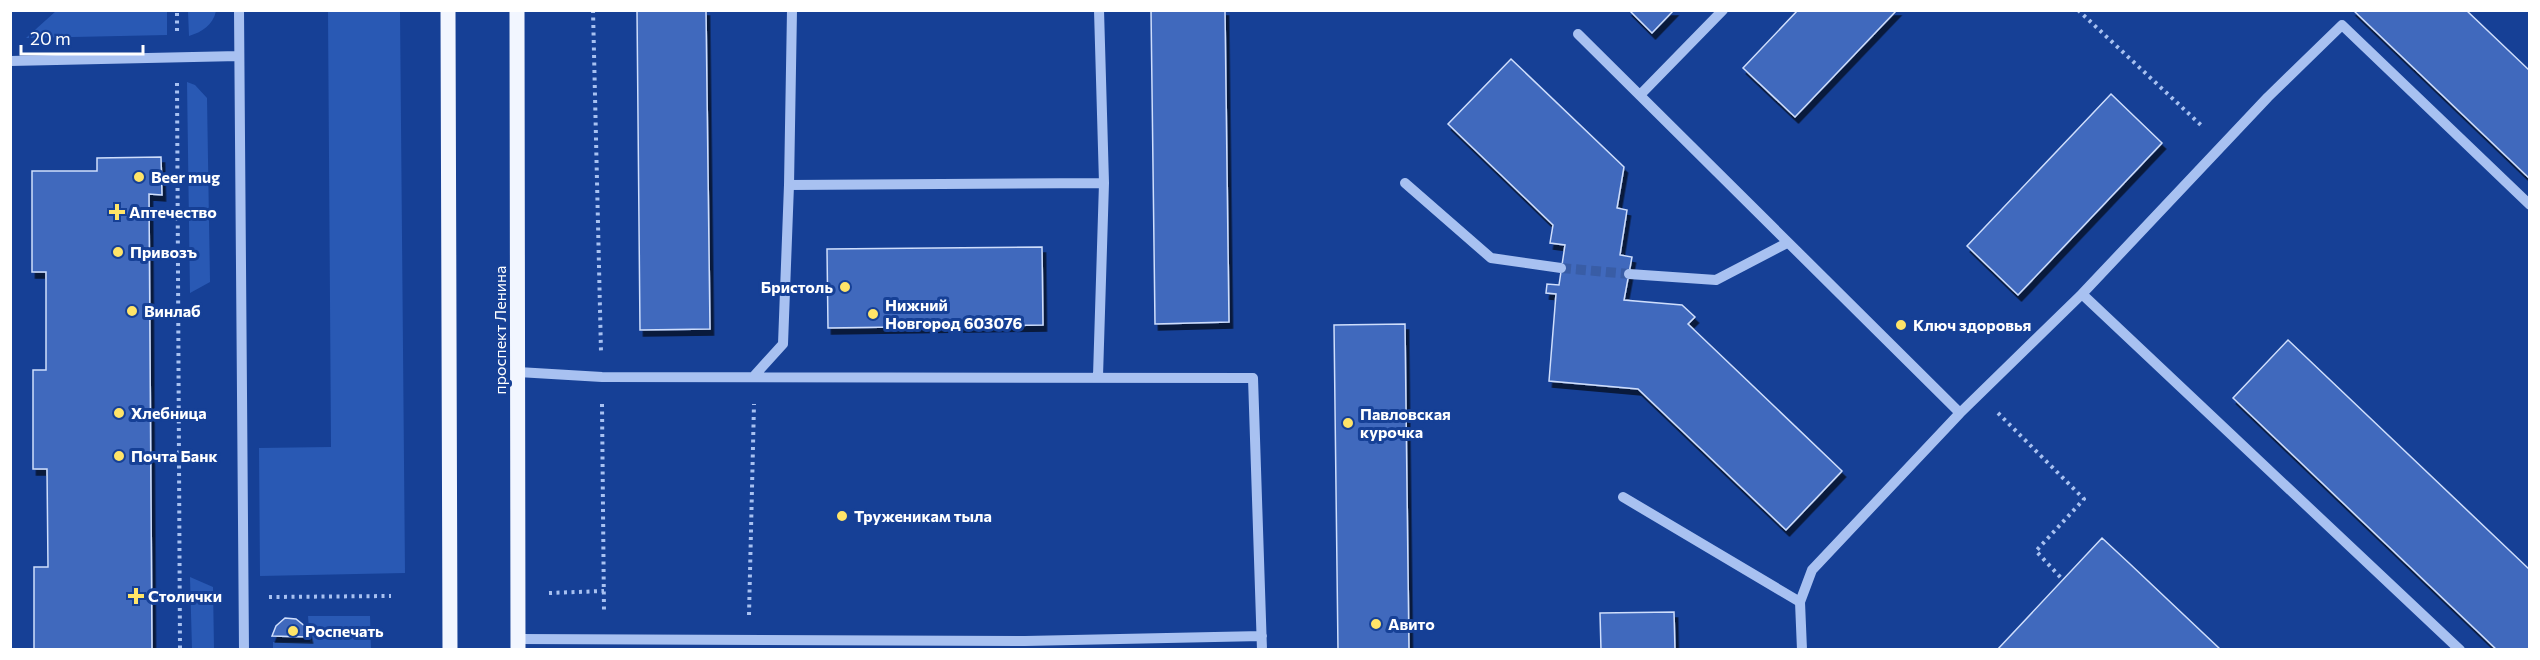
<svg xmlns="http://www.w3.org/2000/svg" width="2540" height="660" font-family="Commissioner,sans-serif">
	<defs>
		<filter id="shadow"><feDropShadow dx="3.5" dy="6" stdDeviation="0" flood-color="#0009"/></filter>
	</defs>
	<rect width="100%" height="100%" fill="#164096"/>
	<path fill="#2959b4" d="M56,11h111v24l-141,3z
		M188,11h28c-3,14 -14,21 -27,25z
		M328,11h72l5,562 -145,3 -1,-128 72,-1z
		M187,82l8,3 12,13 3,184 -20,11z
		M190,577l23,10 1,62h-22z
		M308,616h62l1,33h-98v-7h37z"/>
	<path fill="#3f69bd" stroke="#cfdefc" stroke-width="1.5" filter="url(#shadow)" d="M637,10h69l4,319 -70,1z
		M1151,10h74l4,312 -74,2z
		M1629,10h45l-22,23z
		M1798,10h99l-102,107 -52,-49z
		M2353,10h113l64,61v108z
		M1511,59l113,108 -7,41 10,2 -7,45 12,2 -8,43 58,5 13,12 -7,7 154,147 -56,59 -148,-141 -89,-8 7,-87 -10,-1 1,-9 12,1 6,-40 -15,-2 3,-18 -105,-101z
		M2111,94l51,49 -144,152 -51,-49z
		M161,157l1,38 -13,-1 3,456h-118v-83h14l-1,-98h-14v-99h13v-98h-14v-101h65v-13z
		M1042,247l1,78 -215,3 -1,-79z
		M1405,324l4,326h-71l-4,-325z
		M2288,340l242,230v80h-33l-264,-252z
		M2102,538l28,26 91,86h-224z
		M1674,612l1,38h-74l-1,-37z
		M285,618l11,1 11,9 2,9 -37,-1 4,-10z"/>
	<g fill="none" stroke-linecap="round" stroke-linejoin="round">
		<path stroke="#395da6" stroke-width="10" stroke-dasharray="10 5" stroke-linecap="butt" d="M1561,268l68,6"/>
		<path stroke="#a8c1f1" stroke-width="4" stroke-dasharray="3 4.5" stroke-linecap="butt" d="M593,10l8,342
			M2078,10l125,117
			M177,31v-21
			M177,83l3,567
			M602,404l2,209
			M1998,413l86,86 -48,52 27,29
			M549,593l55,-2
			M269,597l122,-1
			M749,615l5,-211"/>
		<path stroke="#a8c1f1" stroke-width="10" d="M239,10l5,640
			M792,10l-3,175 315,-2 -6,193
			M1099,10l5,173
			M1578,34l382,379
			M10,61l229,-5
			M1640,95l83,-85
			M1405,183l86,75 70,10
			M1629,274l87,6 71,-37
			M2082,294l186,-197 74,-72 188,180
			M518,372l84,5 651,1 9,272
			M754,376l29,-32 6,-159
			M1623,497l177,105
			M518,639l507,2 237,-5
			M1802,650l-2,-48 12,-32 148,-157 122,-119 378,356"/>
		<path stroke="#f2f6ff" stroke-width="15" d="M448,10l2,640
			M517,10l1,640"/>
	</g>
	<g fill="#ffe468" stroke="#164096" stroke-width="2">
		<circle cx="139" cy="177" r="6"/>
		<path d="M114 203h6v6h6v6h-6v6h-6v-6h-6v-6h6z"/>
		<circle cx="118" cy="252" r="6"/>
		<circle cx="845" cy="287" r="6"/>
		<circle cx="132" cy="311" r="6"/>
		<circle cx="873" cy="314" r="6"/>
		<circle cx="1901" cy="325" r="6"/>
		<circle cx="119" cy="413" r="6"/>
		<circle cx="1348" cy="423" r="6"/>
		<circle cx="119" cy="456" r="6"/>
		<circle cx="842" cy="516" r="6"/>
		<path d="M133 587h6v6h6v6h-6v6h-6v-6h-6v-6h6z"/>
		<circle cx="1376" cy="624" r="6"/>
		<circle cx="293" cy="631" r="6"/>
	</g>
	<g text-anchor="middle" stroke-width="6" stroke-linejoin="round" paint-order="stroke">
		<g font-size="16" font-weight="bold" fill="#fff" stroke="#164096" text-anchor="start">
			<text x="151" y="183">Beer mug</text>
			<text x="129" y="218">Аптечество</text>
			<text x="130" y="258">Привозъ</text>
			<text x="833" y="293" text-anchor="end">Бристоль</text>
			<text x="885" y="311">Нижний<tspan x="885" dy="18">Новгород 603076</tspan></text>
			<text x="144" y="317">Винлаб</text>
			<text x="1913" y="331">Ключ здоровья</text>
			<text x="131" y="419">Хлебница</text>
			<text x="1360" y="420">Павловская<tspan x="1360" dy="18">курочка</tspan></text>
			<text x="131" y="462">Почта Банк</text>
			<text x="854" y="522">Труженикам тыла</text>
			<text x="148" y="602">Столички</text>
			<text x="1388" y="630">Авито</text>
			<text x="305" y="637">Роспечать</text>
		</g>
		<g font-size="16" fill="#fff" stroke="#164096">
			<text transform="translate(500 330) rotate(-90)" y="6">проспект Ленина</text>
		</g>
	</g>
	<rect width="2540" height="660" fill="none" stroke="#ffffff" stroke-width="24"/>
	<path d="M21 45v9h122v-9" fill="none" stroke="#ffffff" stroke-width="3"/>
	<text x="30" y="45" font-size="18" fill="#ffffff" stroke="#164096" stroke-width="4.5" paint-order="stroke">20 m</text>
</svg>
